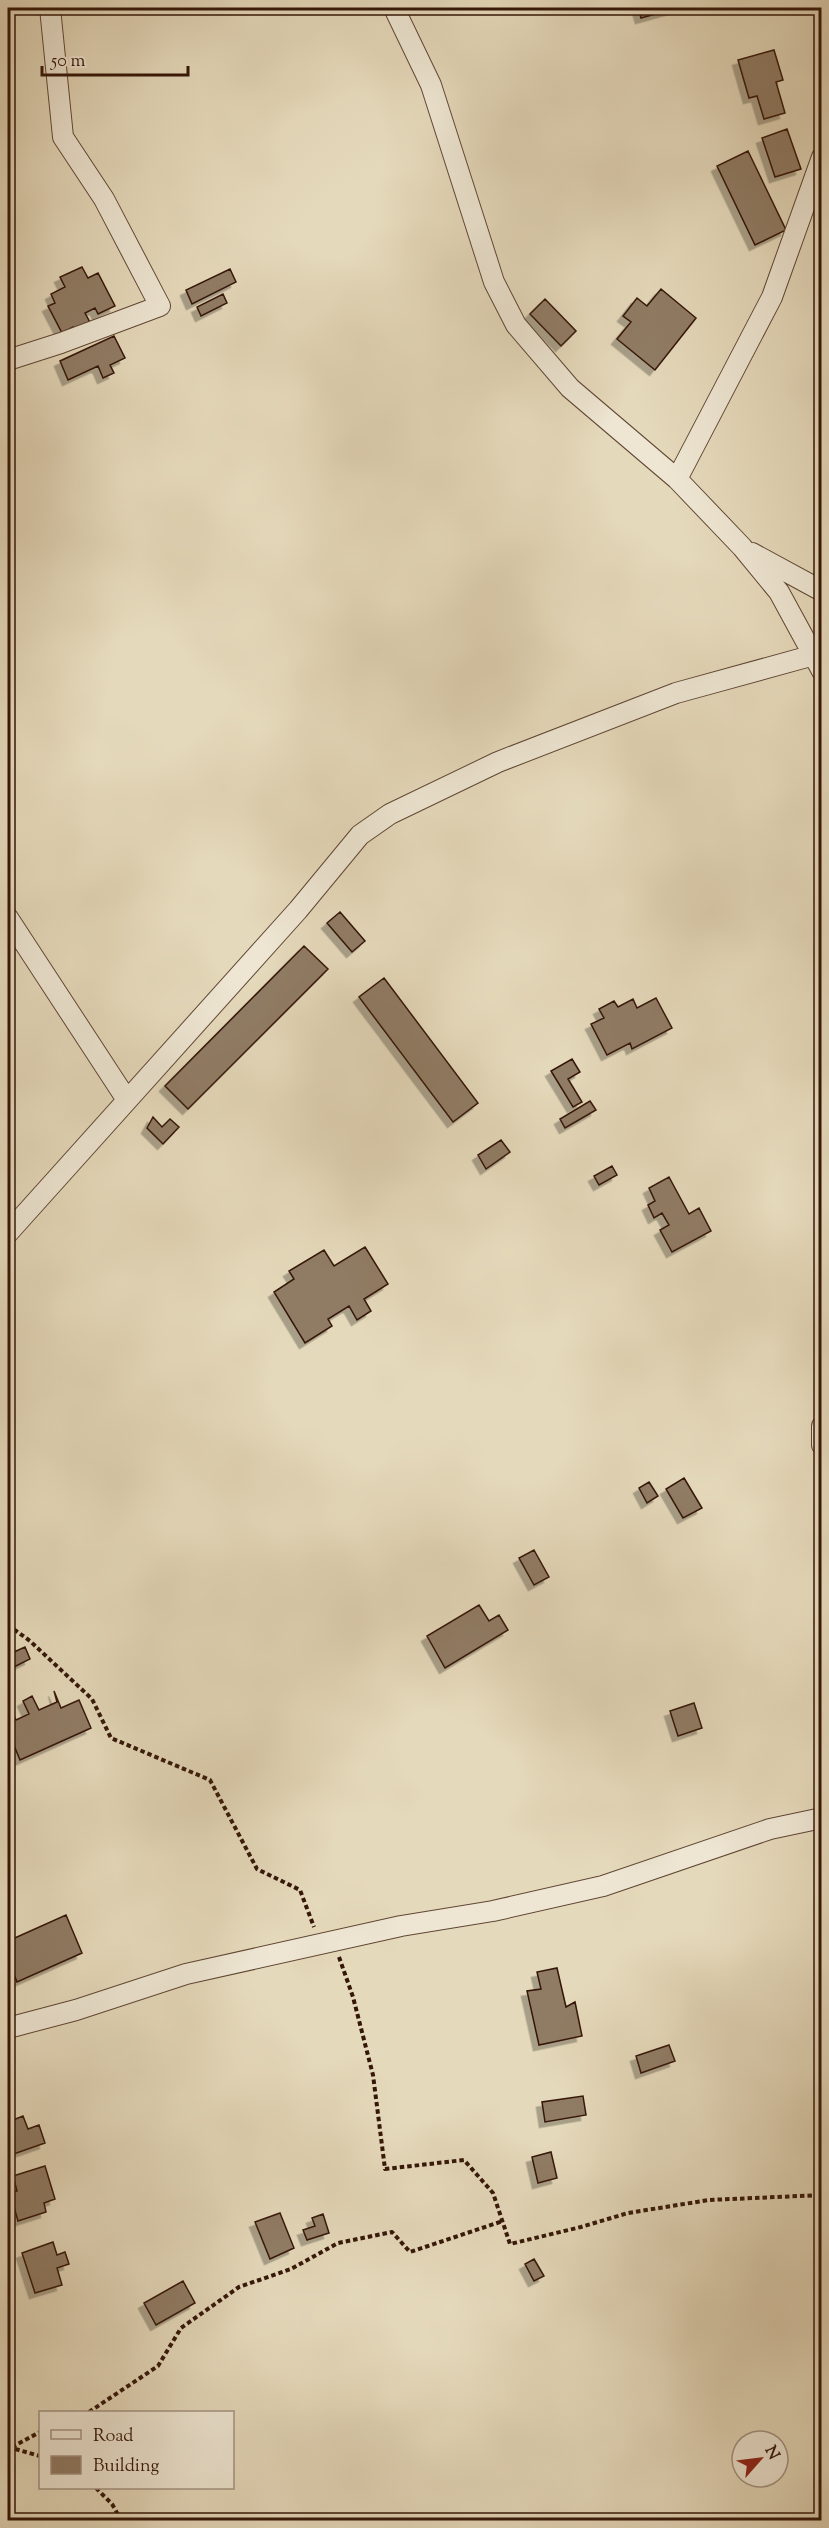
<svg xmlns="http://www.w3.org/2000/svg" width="829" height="2528" font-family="'Sorts Mill Goudy',serif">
	<defs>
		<filter id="shadow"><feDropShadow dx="-5.5" dy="5.5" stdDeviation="0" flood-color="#0004"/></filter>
	</defs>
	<rect width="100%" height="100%" fill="#e5d9bb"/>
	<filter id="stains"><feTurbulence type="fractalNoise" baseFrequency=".00333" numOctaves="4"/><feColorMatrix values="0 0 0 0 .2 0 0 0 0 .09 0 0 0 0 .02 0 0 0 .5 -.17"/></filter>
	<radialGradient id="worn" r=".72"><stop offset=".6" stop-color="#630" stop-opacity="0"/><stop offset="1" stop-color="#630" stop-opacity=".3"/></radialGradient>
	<path fill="#907b65" stroke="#341608" stroke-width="1.5" filter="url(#shadow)" d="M638,8h39l-36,10z
		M774,50l9,30 -7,2 9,31 -21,6 -7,-23 -8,2 -11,-38z
		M787,129l14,40 -26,8 -13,-39z
		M748,151l38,79 -31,15 -38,-79z
		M82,267l6,11 10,-5 17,33 -17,8 -3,-6 -10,5 7,13 -15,8 -4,-7 -11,6 -14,-27 7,-3 -4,-9 14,-7 -5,-10z
		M230,269l6,13 -44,22 -6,-14z
		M661,289l35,29 -41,52 -38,-31 14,-17 -8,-6 14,-18 10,8z
		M223,294l4,9 -26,13 -4,-9z
		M545,299l31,32 -15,15 -31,-32z
		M114,336l11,22 -15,7 4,8 -11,5 -5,-12 -30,14 -8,-19z
		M340,912l25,29 -13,11 -25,-29z
		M304,946l24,23 -140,140 -23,-23z
		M384,978l94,125 -25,19 -94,-125z
		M656,998l16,30 -40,21 -2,-6 -23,12 -16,-31 13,-6 -5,-9 15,-8 4,6 15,-8 4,9z
		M572,1059l8,13 -12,7 14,23 -9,5 -22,-36z
		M590,1101l6,9 -31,18 -5,-9z
		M153,1117l9,10 8,-8 9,8 -16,17 -16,-16z
		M501,1140l9,12 -24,17 -8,-14z
		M612,1166l5,9 -18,10 -5,-9z
		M669,1177l20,37 10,-6 12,23 -39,21 -12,-22 9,-5 -7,-12 -8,5 -6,-13 7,-4 -6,-13z
		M365,1247l23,37 -24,15 7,12 -14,9 -8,-14 -21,13 4,7 -27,17 -31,-51 20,-13 -5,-8 35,-21 10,16z
		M684,1478l18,30 -19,10 -17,-29z
		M649,1482l9,14 -11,7 -8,-15z
		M534,1550l15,27 -15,8 -15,-27z
		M479,1605l10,16 10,-6 9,15 -63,38 -18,-32z
		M8,1641l6,11 11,-5 5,12 -22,11z
		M54,1691l7,17 18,-8 12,28 -71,32 -12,-29v-20h4l4,9 13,-6 -6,-13 9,-5 7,14 18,-8z
		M694,1703l8,25 -24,8 -8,-25z
		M66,1915l16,38 -65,29 -9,-23v-18z
		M557,1968l9,39 9,-5 7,34 -43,9 -12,-54 14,-2 -4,-17z
		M669,2045l6,16 -34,12 -5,-17z
		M583,2096l3,19 -41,7 -3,-20z
		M23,2116l5,13 11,-4 6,18 -37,13v-34z
		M551,2152l6,26 -19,5 -6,-26z
		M45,2166l10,33 -11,4 2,9 -28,9 -8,-28 7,-2 -4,-15z
		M280,2213l14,35 -24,11 -15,-37z
		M323,2214l6,19 -22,7 -4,-10 12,-4 -3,-8z
		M53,2242l4,13 8,-3 4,12 -12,4 5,17 -27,8 -13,-40z
		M534,2259l10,17 -10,5 -9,-17z
		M183,2281l12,22 -39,22 -12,-22z"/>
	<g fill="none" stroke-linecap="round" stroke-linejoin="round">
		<g stroke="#604735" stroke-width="22">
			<path id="minor" d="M394,8l37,77 63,197 22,43 54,63 107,91 65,68 37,45 43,79
				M8,360l53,-17 99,-37 -56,-107 -41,-62 -13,-129
				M677,479l95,-182 50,-140
				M752,553l70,38
				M8,918l119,182
				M8,1233l290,-323 62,-75 30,-21 108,-52 178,-69 138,-38
				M822,1426v19
				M8,2028l68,-18 110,-36 215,-48 92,-15 110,-25 167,-57 52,-11"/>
		</g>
		<path stroke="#341608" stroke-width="4" stroke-dasharray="4.5 3" stroke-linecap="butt" d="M8,1625l22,16 62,58 19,39 99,42 47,89 43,21 14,37
			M339,1957l14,40 20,78 12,94 79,-9 29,33 17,51 71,-17 47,-14 81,-13 113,-5
			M89,2412l69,-46 23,-38 58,-41 52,-18 47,-26 54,-11 18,20 93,-31
			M8,2447l32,9
			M12,2447l28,-15
			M96,2488l16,16 9,16"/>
		<use href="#minor" stroke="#eee6d3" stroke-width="20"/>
	</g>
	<rect width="829" height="2528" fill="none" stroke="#e5d9bb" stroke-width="30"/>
	<rect x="9" y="9" width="811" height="2510" fill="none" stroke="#341608" stroke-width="3"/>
	<rect x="15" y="15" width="799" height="2498" fill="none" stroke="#341608" stroke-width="1.5"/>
	<rect x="39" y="2411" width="195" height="78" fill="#eee6d3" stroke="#a49382" stroke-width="1.5"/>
	<rect x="51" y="2430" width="30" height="9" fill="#eee6d3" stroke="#a49382" stroke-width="1.5"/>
	<text x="93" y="2441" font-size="18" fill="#341608">Road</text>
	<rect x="51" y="2456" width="30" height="18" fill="#907b65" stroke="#a49382" stroke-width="1.5"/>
	<text x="93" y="2471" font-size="18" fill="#341608">Building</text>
	<g transform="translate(760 2459) rotate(62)"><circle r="28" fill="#eee6d3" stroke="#a49382" stroke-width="1.5"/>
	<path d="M0-4.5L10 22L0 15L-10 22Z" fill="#8f2418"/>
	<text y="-9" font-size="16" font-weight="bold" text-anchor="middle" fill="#341608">N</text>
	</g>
	<path d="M42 66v9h146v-9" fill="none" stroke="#341608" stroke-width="3"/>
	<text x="51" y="66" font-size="18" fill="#341608" stroke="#eee6d3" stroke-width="4.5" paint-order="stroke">50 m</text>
	<rect width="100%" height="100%" filter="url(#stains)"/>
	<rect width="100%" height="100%" fill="url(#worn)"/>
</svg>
